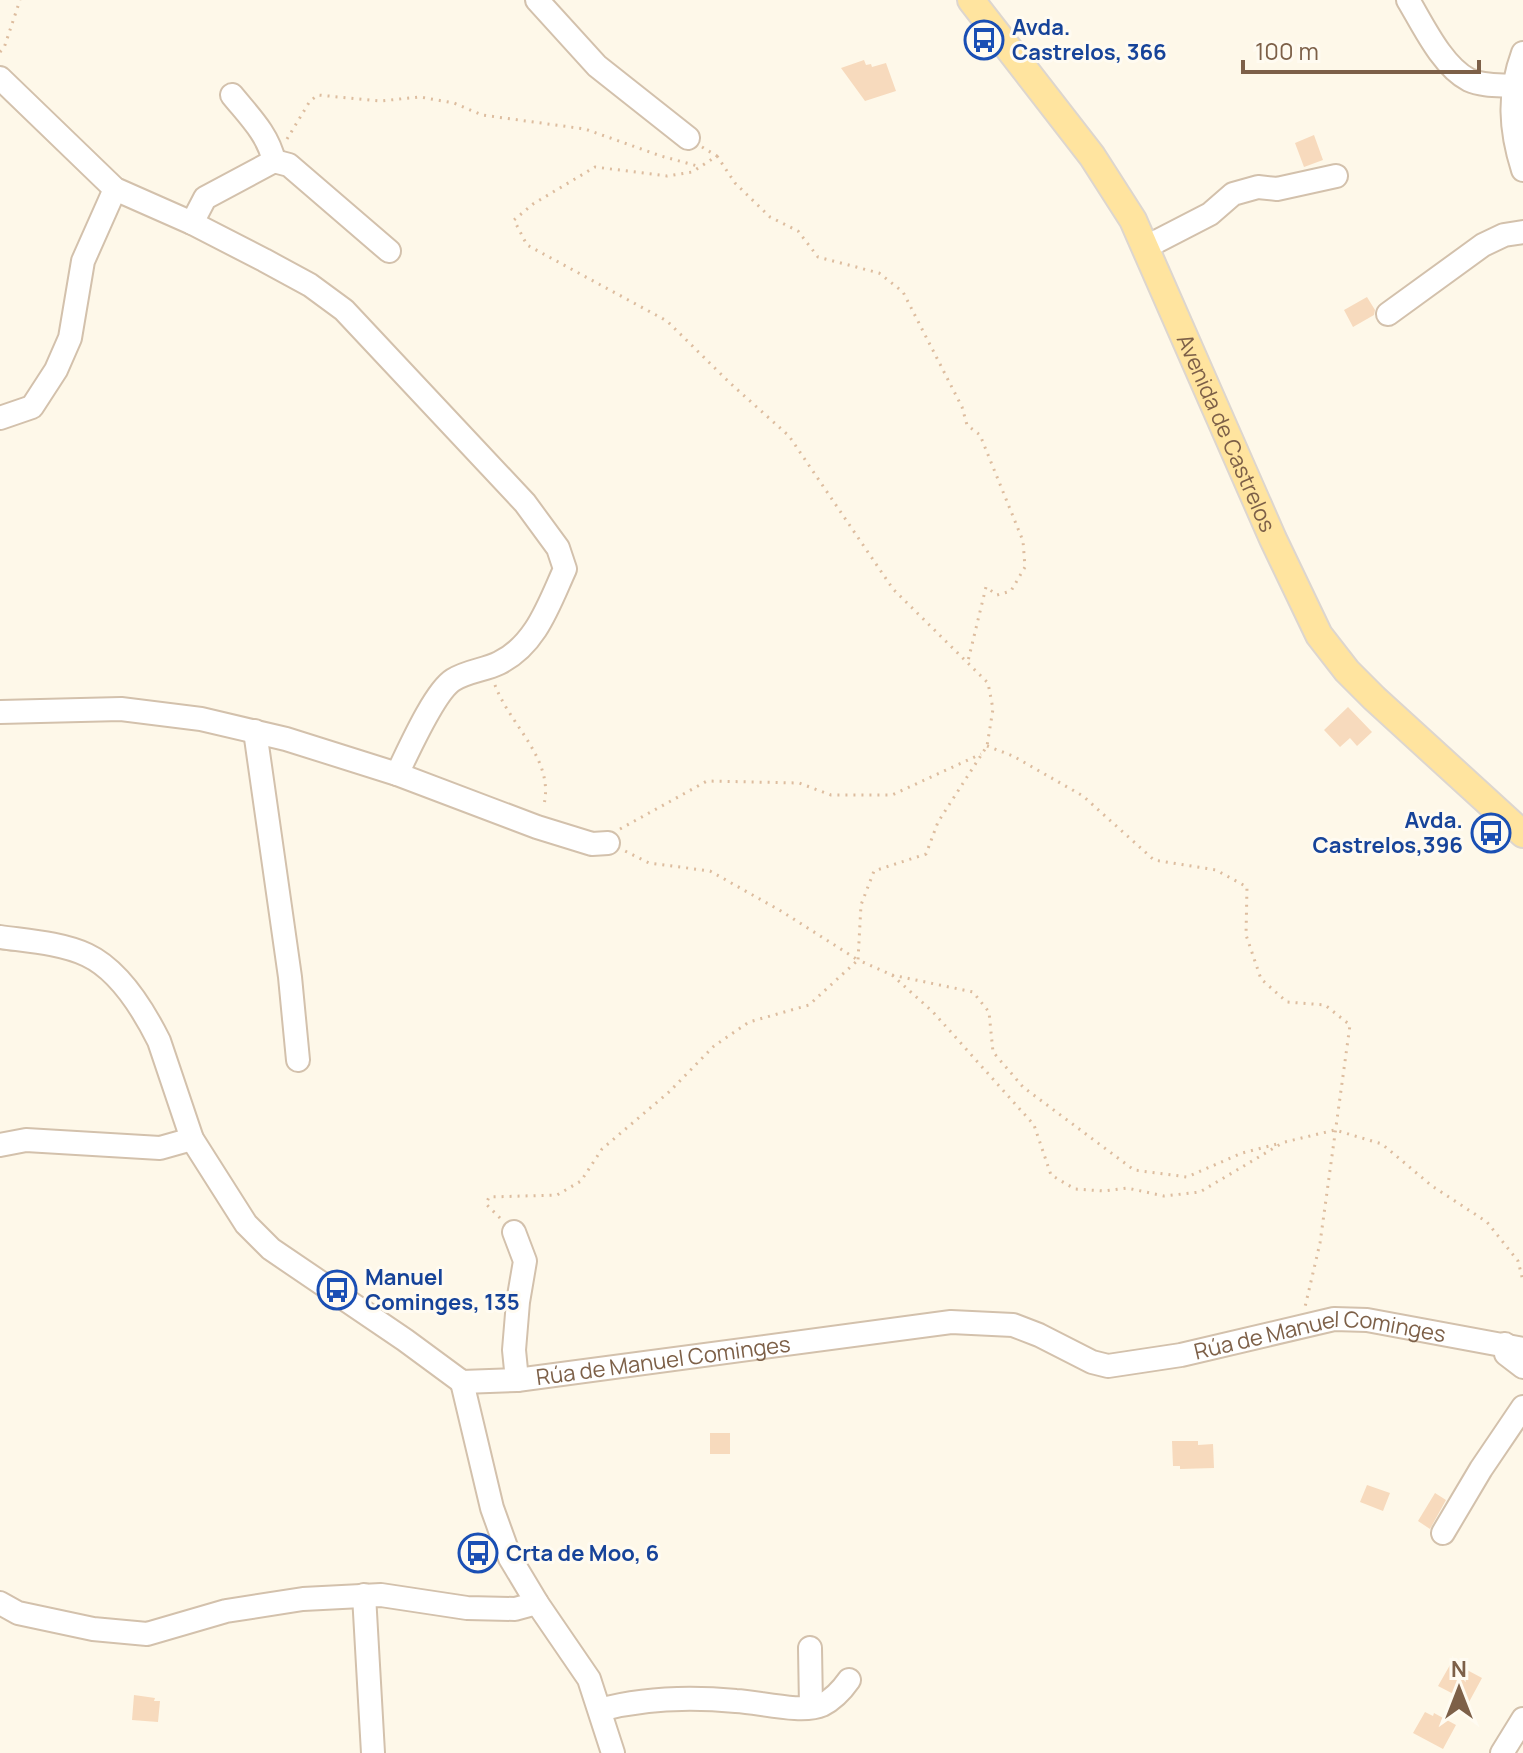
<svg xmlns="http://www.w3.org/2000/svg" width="1523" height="1753" font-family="Manrope,sans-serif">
	<rect width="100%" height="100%" fill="#fef8e9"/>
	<path fill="#f7dabd" d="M864,60l2,5 5,-1 1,3 14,-4 10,28 -31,10 -24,-33z
		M1314,135l9,25 -19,7 -9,-24z
		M1367,297l8,13 -1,5 -21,12 -9,-17z
		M1348,707l24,25 -15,14 -7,-8 -10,9 -16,-17z
		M710,1433h20v21h-20z
		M1172,1441h26v4l15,-1 1,24 -34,1v-3h-7z
		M1367,1485l23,8 -7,18 -23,-9z
		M1435,1493l11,7 -16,29 -12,-8z
		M1456,1664l26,14 -13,24 -31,-16 12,-21 4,2z
		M134,1695l21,3 -1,3h6l-2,21 -26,-2z
		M1425,1712l8,4 1,-3 22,12 -13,24 -30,-16z"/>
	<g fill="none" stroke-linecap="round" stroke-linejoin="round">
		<g stroke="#d3c1ac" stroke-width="26">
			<g id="minor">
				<path d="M537,0l60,66 91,72"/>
				<path d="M1408,0c15,25 34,66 61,80 13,6 31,5 44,6"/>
				<path d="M1523,53c-15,41 -13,76 0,117"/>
				<path d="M0,78l115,111 77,34 72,37 46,25 34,25 181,193 33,45 7,21c-16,35 -29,76 -66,94 -14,7 -32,8 -46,17 -19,12 -45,72 -56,94"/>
				<path d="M232,95c17,21 36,39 42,66"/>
				<path d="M192,223l13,-25 69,-37 15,4 100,86"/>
				<path d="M1146,247l64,-33 23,-20 25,-7 19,2 59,-13"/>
				<path d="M1388,314l95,-69 21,-10 19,-3"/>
				<path d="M0,418l32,-11 24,-37 14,-32 13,-77 32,-72"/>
				<path d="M0,712l121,-3 80,10 85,20 111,35 140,53 55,17 16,-1"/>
				<path d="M255,731l35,246 8,83"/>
				<path id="s1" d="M0,937c28,4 61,6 87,18 32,15 57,56 72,86l33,98 54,85 25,25 134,91 57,42 55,-2 434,-58 62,3 26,10 53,27 16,4 73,-11 153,-36 33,1 156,29"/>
				<path d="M0,1145l26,-5 134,8 32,-9"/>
				<path d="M514,1232l11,29 -7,41 -4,48 3,30"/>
				<path d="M1505,1344l1,10 17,13"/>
				<path d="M462,1382l30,126 18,50 27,45 52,76 24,74"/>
				<path d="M1443,1533l38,-64 42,-62"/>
				<path d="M364,1595l9,158"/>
				<path d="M0,1603l18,10 75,16 54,5 79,-23 77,-12 78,-4 86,13 48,1 22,-6"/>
				<path d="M810,1648l1,59"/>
				<path d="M600,1710c43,-12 92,-13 136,-9 23,1 66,13 86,4 12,-6 20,-15 27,-25"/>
				<path d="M1502,1753l21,-34"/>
			</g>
		</g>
		<g stroke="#ddd6cf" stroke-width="30">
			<g id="major">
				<path id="s2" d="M971,0l121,156 41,64 140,319 46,96 28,36 27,27 149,136"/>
			</g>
		</g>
		<path stroke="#ddbd9f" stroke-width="3" stroke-dasharray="2 6" stroke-linecap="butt" d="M0,52l4,-4 16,-48
			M287,139l23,-38 8,-6 62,6 40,-4 34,6 28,12 103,14 76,27 40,11
			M702,147l15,9 -25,16 -25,4 -72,-9 -62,37 -19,16 13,25 140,76 63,62 59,53 104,153 95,94 5,26 -6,37 -49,76 -12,32 -52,17 -13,34 -3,55 34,15 41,37 101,113 17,50 24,14 29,2 23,-3 37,8 36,-4 84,-50
			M717,156l18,27 35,34 28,14 20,26 61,16 24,19 59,115 5,18 13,10 43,106 2,26 -14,24 -14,4 -11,-8 -18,74
			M495,685c15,41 62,76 48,123
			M987,746l26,10 70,40 71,64 62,10 31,17 -1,48 15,44 26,23 38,3 25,20 -30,218 -15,64
			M620,829l87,-48 92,2 32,12h61l89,-41
			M892,975l81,17 16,20 4,40 30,35 111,83 53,7 55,-24 35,-9
			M1285,1142l50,-12 47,14 50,42 55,36 31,39 5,20
			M500,1218l-14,-14 3,-7 68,-2 24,-14 21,-32 67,-57 45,-46 35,-24 60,-17 49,-45 -77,-49 -71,-40 -61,-8 -26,-13"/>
		<use href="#minor" stroke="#fff" stroke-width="22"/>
		<use href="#major" stroke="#ffe49f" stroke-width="26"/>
	</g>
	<defs>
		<g id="bus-ring" transform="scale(2)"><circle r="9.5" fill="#fffbf1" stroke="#1a4fb4" stroke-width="1.5"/><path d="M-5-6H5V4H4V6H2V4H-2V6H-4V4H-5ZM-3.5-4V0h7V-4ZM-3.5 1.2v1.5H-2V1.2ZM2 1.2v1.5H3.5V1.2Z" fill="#1a4fb4"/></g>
	</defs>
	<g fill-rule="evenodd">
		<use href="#bus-ring" x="984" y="40"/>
		<use href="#bus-ring" x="1491" y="833"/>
		<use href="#bus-ring" x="337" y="1290"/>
		<use href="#bus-ring" x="478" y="1553"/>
	</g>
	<g text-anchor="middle" stroke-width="6" stroke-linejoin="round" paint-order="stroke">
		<g font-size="22" font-weight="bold" fill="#164399" stroke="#fffbf1" text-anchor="start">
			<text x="1012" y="35">Avda.<tspan x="1012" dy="25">Castrelos, 366</tspan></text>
			<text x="1463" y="828" text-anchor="end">Avda.<tspan x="1463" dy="25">Castrelos,396</tspan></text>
			<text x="365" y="1285">Manuel<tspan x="365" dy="25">Cominges, 135</tspan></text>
			<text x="506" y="1561">Crta de Moo, 6</text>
		</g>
		<g font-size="22" fill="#7d6048" stroke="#fffbf1">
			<text dy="8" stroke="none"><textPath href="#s2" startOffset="506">Avenida de Castrelos</textPath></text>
			<text dy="8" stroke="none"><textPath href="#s1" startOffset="1550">Rúa de Manuel Cominges</textPath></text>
			<text dy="8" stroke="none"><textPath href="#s1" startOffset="878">Rúa de Manuel Cominges</textPath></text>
		</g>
	</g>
	<g transform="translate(1459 1689)" stroke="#fffbf1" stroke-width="6" paint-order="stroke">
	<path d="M0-6L14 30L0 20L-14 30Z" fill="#7d6048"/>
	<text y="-12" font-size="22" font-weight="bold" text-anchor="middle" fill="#7d6048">N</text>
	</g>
	<path d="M1243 60v12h236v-12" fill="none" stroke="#7d6048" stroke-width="4"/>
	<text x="1255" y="60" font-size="24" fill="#7d6048" stroke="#fffbf1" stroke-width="6" paint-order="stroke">100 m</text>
</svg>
